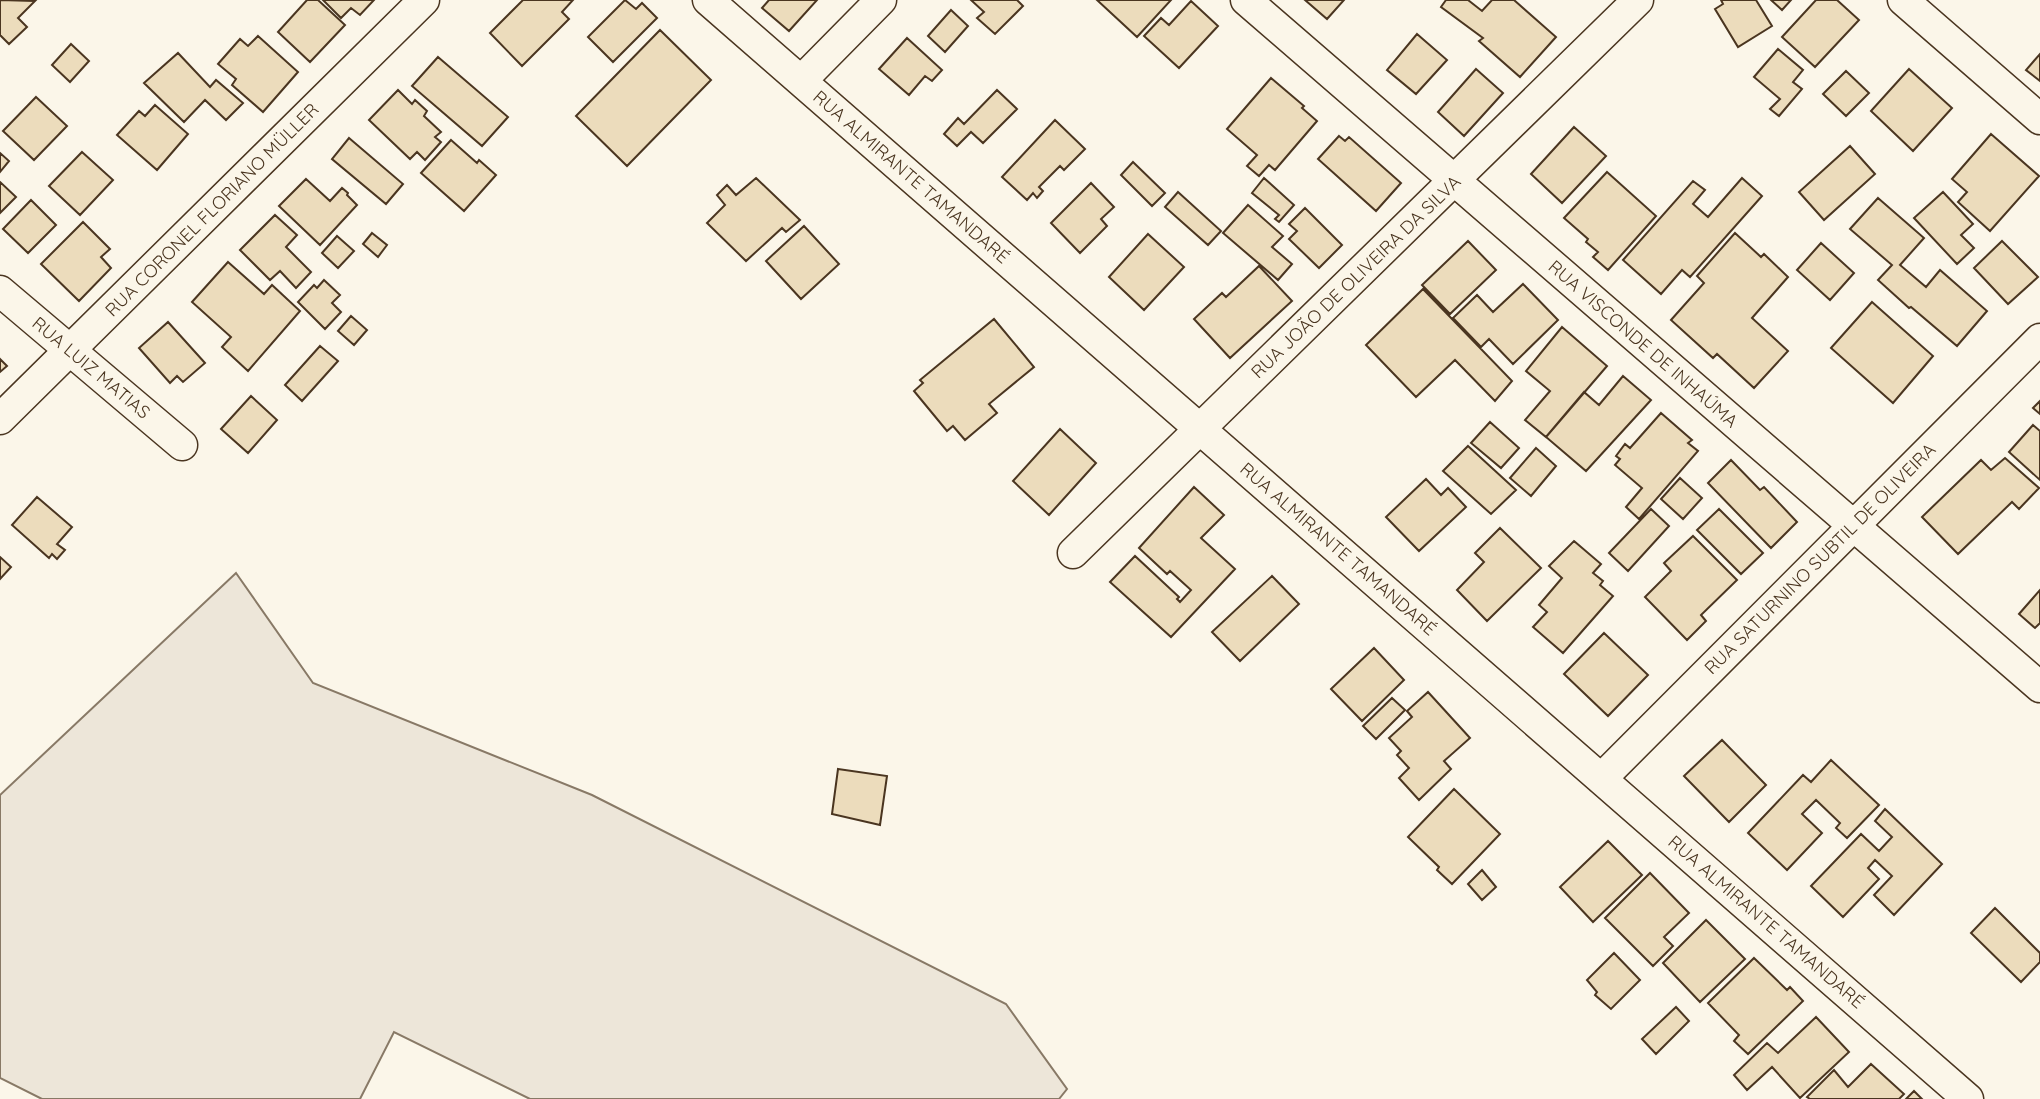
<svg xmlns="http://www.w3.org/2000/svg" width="2040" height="1099" font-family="Quicksand,sans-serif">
	<rect width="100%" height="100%" fill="#fbf6e9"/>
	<path fill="#ede6d9" stroke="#887966" stroke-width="2" d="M236,573l77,110 279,112 414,209 61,85 -8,10h-529l-136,-67 -34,67h-318l-42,-21v-283z"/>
	<path fill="#ecdcbc" stroke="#4a3520" stroke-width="2" d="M0,0l35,1 -17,17 9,9 -18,17 -9,-9z
		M307,0h11l27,25 -35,37 -32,-30z
		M323,0h51l-14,15 -9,-7 -10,10z
		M523,0h50l-11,12 7,7 -47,47 -32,-33z
		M625,0l11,9 6,-6 15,15 -44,44 -25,-25z
		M769,0h48l-28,31 -27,-23z
		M971,0h46l6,6 -28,28 -18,-16 7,-6z
		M1097,0h74l-34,37z
		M1305,0h39l-17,19z
		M1446,0h22l14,11 10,-11h22l42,37 -36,40 -41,-36 4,-3 -42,-31z
		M1721,0h35l16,26 -34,21 -23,-38 8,-5z
		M1771,0h20l-9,10z
		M1816,0h21l22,20 -44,47 -33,-30z
		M1191,1l27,25 -39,42 -35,-32 17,-18 8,7z
		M951,10l17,16 -23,26 -17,-16z
		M660,30l51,50 -84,86 -51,-50z
		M1417,34l30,26 -31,34 -29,-24z
		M258,36l40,36 -35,40 -31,-27 4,-6 -18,-15 22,-25 8,7z
		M907,38l35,32 -10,11 -7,-5 -16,19 -30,-26z
		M71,44l18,17 -19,21 -18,-17z
		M1778,49l25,21 -10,12 9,7 -23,27 -9,-7 10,-10 -26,-22z
		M178,53l32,34 6,-7 27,23 -17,17 -21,-20 -21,22 -40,-39z
		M2040,54v27l-14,-11z
		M438,57l70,60 -26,29 -70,-60z
		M1476,69l27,24 -39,43 -26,-24z
		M1909,69l43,39 -39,43 -42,-40z
		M1846,71l23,22 -23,23 -23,-22z
		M1271,78l33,28 -2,2 15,13 -42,49 -6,-5 -10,11 -12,-10 10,-11 -30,-26z
		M398,90l14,14 3,-4 12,11 -3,5 17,16 -6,5 6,5 -16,18 -8,-8 -7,7 -41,-39z
		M997,90l20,19 -34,34 -12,-11 -14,14 -13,-12 14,-16 6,6z
		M36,97l31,29 -33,34 -31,-29z
		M155,105l33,29 -31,36 -40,-35 22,-24 6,5z
		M1055,120l30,29 -21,21 -4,-4 -21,21 4,4 -6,7 -4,-5 -6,7 -25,-23z
		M1574,127l32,29 -44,47 -31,-29z
		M1991,134l48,42 -49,55 -32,-29 9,-10 -15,-13z
		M1339,136l6,5 4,-4 52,46 -25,28 -58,-52z
		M349,138l54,46 -17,20 -54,-45z
		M451,140l26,23 2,-3 17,15 -32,36 -43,-38z
		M1850,146l25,28 -51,46 -25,-28z
		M82,152l31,28 -33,35 -31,-29z
		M0,153l9,8 -9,11z
		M1133,162l32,31 -13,13 -31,-31z
		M1607,172l49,44 -48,54 -15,-13 5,-5 -12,-10 2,-3 -24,-21z
		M756,178l44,42 -14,12 -4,-4 -36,33 -39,-38 18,-18 -8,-10 10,-10 9,10z
		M1264,178l30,27 -15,17 -4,-3 4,-4 -27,-22z
		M1742,178l20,18 -72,81 -8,-7 -21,24 -38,-34 70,-79 12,9 -12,14 15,13z
		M306,179l24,22 12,-13 6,5 -1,2 10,10 -37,40 -41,-39z
		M0,182l16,15 -16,16z
		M1091,183l23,24 -13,12 6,7 -27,27 -29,-30z
		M1178,192l43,39 -13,14 -43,-38z
		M1943,192l30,32 -12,11 13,13 -17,16 -43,-46z
		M1878,198l46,40 -24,27 26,22 14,-17 47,41 -30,35 -46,-39 -2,1 -31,-28 14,-15 -42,-36z
		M31,200l25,25 -28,28 -25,-24z
		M1248,205l35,31 -11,11 20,17 -14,16 -55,-47z
		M1305,208l37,37 -23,23 -30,-29 8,-8 -8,-7z
		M275,215l22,20 -11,12 25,25 -15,16 -16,-17 -10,9 -30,-30z
		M83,222l27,27 -9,8 10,11 -32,33 -38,-37z
		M804,226l35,38 -38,35 -35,-38z
		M372,233l15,12 -9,12 -15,-13z
		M1735,233l26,24 3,-3 24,23 -36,41 36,33 -34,37 -37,-34 -4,4 -42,-38 33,-37 -7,-7z
		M1148,234l36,33 -40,43 -35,-33z
		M337,236l17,15 -16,17 -16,-15z
		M1468,241l28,29 -46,44 -28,-29z
		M2002,241l36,36 -30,27 -34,-36z
		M1821,243l33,30 -24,27 -33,-30z
		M228,262l36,32 8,-9 28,26 -52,60 -26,-24 9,-10 -39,-35z
		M1259,266l33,35 -62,57 -36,-39 28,-26 4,4z
		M324,280l16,15 -8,8 9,9 -16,17 -27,-27 16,-17 3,3z
		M1523,284l35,36 -45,44 -24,-25 -8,8 -28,-29 24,-23 16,17z
		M1423,289l89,92 -17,20 -40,-41 -39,37 -50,-52z
		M1872,302l61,54 -40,47 -62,-55z
		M351,316l16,14 -13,15 -16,-14z
		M994,319l40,48 -45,37 8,9 -32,27 -12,-14 -6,5 -33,-40 9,-8 -3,-3z
		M168,322l37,41 -22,19 -6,-6 -7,7 -31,-35z
		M1562,327l45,39 -61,71 -21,-17 25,-29 -24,-20z
		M320,346l18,15 -36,40 -17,-16z
		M0,359l7,7 -7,6z
		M1623,376l28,24 -65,71 -40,-34 38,-45 15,13z
		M251,396l26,24 -29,33 -27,-24z
		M2040,401v13l-7,-6z
		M1661,413l31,27 -4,3 10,8 -59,68 -13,-12 16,-19 -27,-23 5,-6 -4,-3 9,-12 5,4z
		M1490,422l29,26 -18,20 -30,-25z
		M2033,425l7,6v49l-31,-28z
		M1060,429l36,34 -47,52 -36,-34z
		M1468,446l48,44 -25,24 -48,-43z
		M1536,448l20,18 -25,30 -21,-18z
		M2005,458l34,30 -20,21 -7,-7 -54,52 -36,-37 59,-57 10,10z
		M1731,460l29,30 4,-3 33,35 -26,26 -63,-65z
		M1680,478l22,20 -19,21 -22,-20z
		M1426,479l15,16 7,-7 18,19 -47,44 -33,-34z
		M1194,487l30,28 -23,23 34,31 -64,68 -61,-55 25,-26 44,41 -2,2 3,3 11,-12 -21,-19 -3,3 -28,-26z
		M37,497l35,30 -15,17 8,6 -8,9 -5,-5 -3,4 -37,-33z
		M1651,509l18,17 -41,45 -19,-18z
		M1719,509l44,44 -22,21 -44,-44z
		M1500,528l41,40 -54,53 -30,-31 27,-28 -9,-9z
		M1693,536l44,44 -36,35 5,6 -19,19 -42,-43 26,-26 -7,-8z
		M1574,541l27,23 -8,9 10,8 -3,4 13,11 -50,57 -30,-26 14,-15 -8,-7 23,-27 -13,-12z
		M0,557l11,10 -11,12z
		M1272,576l27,28 -59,57 -28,-29z
		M2040,590v33l-5,5 -16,-14z
		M1604,633l44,42 -40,41 -44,-42z
		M1374,648l30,32 -42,41 -31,-32z
		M1428,692l42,46 -26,23 7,8 -32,31 -20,-22 10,-10 -12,-13 4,-4 -12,-13 23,-21 -5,-6z
		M1392,698l13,12 -29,29 -13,-13z
		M1722,740l44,45 -37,37 -45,-46z
		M1831,760l48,45 -32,33 -11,-10 4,-5 -24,-23 -14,14 20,19 -35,37 -39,-37 55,-58 8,7z
		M838,769l49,7 -7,49 -48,-11z
		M1454,789l46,45 -48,50 -15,-14 2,-3 -31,-30z
		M1885,809l57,55 -48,51 -20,-20 18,-19 -17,-16 -7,8 11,11 -36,38 -32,-31 50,-52 18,17 13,-14 -17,-16z
		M1608,841l34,34 -49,47 -33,-35z
		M1482,870l14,17 -14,13 -14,-16z
		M1650,873l39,40 -25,24 9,9 -20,20 -48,-48z
		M1995,908l45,45v9l-19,20 -50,-49z
		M1706,920l39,39 -45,43 -37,-39z
		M1614,953l26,27 -29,29 -16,-14 2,-3 -10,-12z
		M1754,958l33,32 3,-3 13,14 -55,53 -14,-13 5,-6 -31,-32z
		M1676,1007l13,14 -33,33 -14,-15z
		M1816,1017l33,35 -49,46 -28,-31 -25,23 -13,-15 33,-32 11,10z
		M1871,1064l33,30 -5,5h-89l-3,-2 27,-27 14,17z
		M1914,1091l8,8h-16z"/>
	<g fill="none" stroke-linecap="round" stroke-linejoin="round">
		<g stroke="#4a3520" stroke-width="33">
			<path id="street" d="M708,0l1260,1099
				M1246,0l794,687
				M1903,0l137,119
				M801,81l80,-81
				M0,291l182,154
				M0,419l424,-419
				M1073,553l565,-553
				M1601,779l439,-440"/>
		</g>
		<use href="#street" stroke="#fbf6e9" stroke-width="30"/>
	</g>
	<g text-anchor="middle" stroke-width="5" stroke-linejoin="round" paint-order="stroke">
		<g font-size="18" fill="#4a3520" stroke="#fbf6e9">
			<text transform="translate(911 177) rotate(41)" y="6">RUA ALMIRANTE TAMANDARÉ</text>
			<text transform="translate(212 210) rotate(-45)" y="6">RUA CORONEL FLORIANO MÜLLER</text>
			<text transform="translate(1356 277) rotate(-44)" y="6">RUA JOÃO DE OLIVEIRA DA SILVA</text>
			<text transform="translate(1643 344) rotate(41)" y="6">RUA VISCONDE DE INHAÚMA</text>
			<text transform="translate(91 368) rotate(40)" y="6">RUA LUIZ MATIAS</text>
			<text transform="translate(1338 549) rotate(41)" y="6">RUA ALMIRANTE TAMANDARÉ</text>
			<text transform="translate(1820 559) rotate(-45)" y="6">RUA SATURNINO SUBTIL DE OLIVEIRA</text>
			<text transform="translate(1766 922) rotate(41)" y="6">RUA ALMIRANTE TAMANDARÉ</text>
		</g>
	</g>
</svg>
